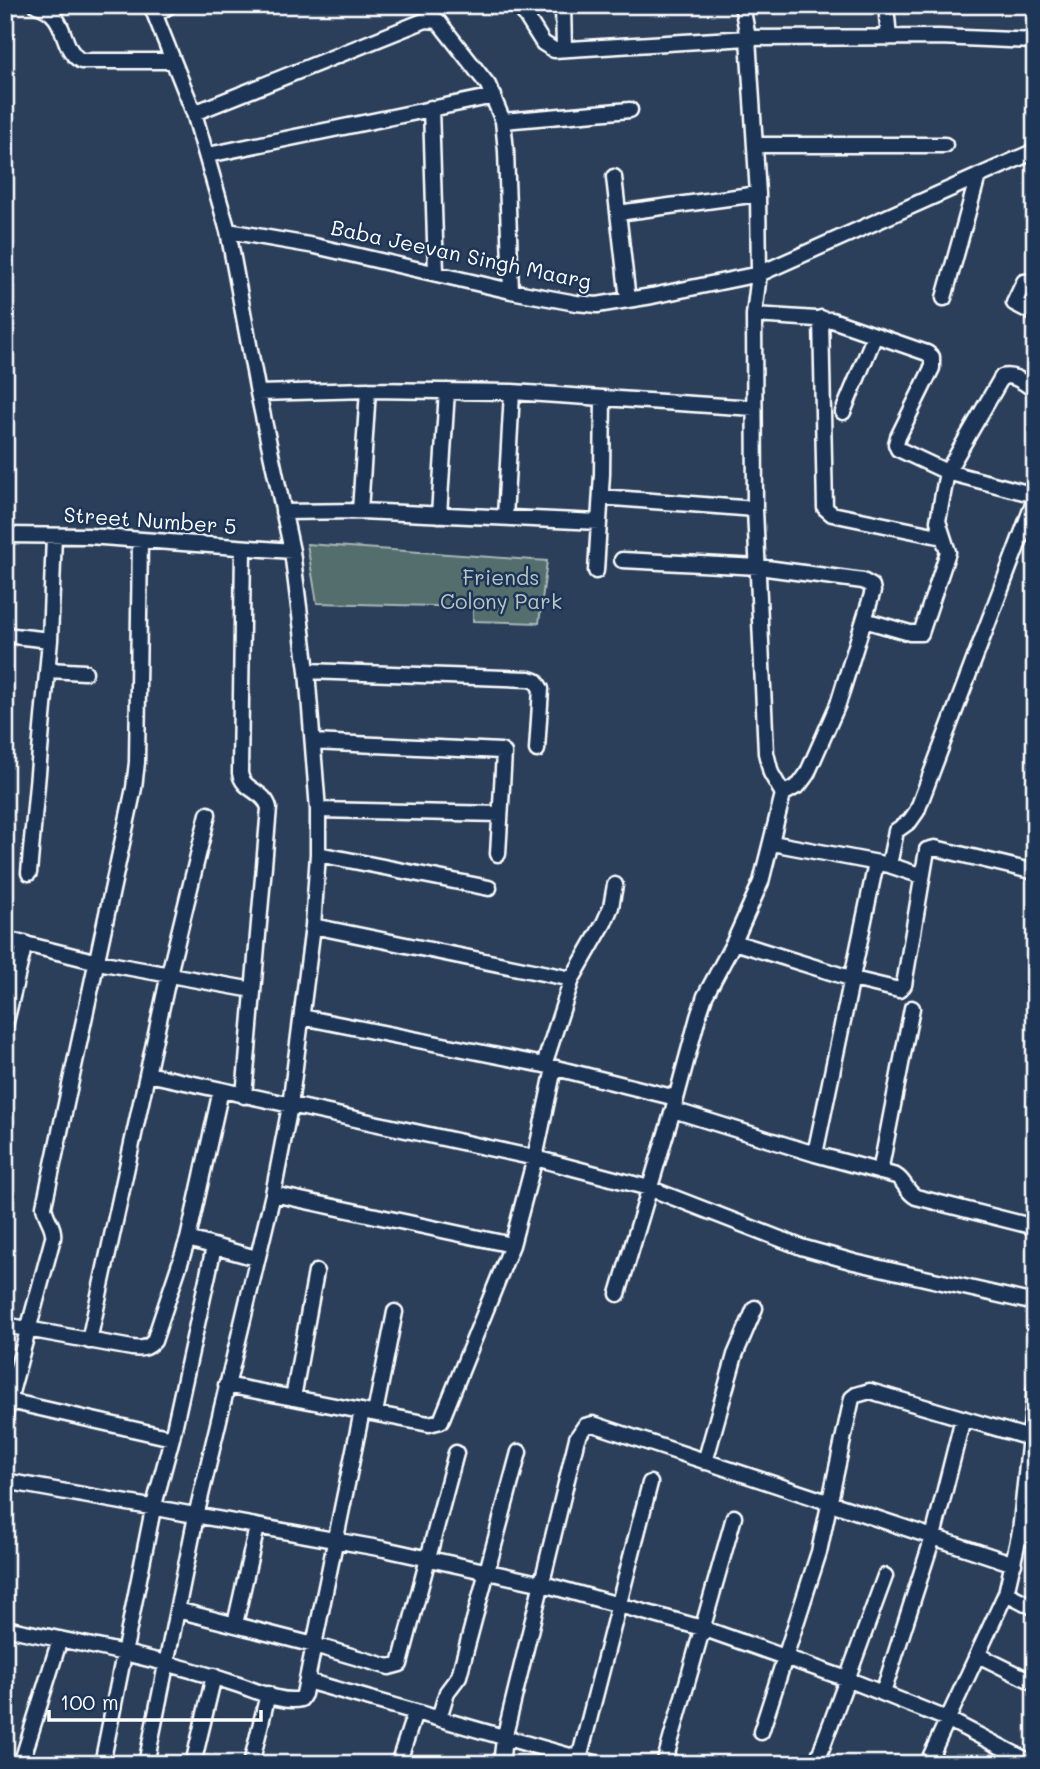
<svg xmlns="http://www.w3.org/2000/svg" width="1040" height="1769" font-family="Mali,sans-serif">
	<rect width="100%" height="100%" fill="#2b3f5b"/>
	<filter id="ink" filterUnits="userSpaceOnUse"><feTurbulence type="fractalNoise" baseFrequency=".0143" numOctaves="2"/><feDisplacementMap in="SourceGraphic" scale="14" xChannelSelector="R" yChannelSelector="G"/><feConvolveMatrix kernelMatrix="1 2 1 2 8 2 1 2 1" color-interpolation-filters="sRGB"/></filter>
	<g filter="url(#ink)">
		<path fill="#526e6c" stroke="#a8b6b6" stroke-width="2" d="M307,544l240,17 -8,62 -66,-2v-14l-156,-4z"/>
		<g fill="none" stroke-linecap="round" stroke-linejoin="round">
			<g stroke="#fff" stroke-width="19">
				<path id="minor" d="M36,5c34,10 22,42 45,56h92
					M519,5l24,38 11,7 194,-12 191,-1 96,4
					M563,5l1,44
					M742,5l6,33 10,156 1,80 -5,41 1,194 11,244 5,20 12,21
					M886,5l3,33
					M155,15l15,-10
					M431,108l5,165
					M194,113l232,-93 12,1 50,64 15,36 3,30 5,140
					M503,121l127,-11
					M755,145h190
					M208,155l286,-59
					M614,177l14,123
					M618,213l140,-19
					M228,231l87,15 196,45 65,12 21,2 55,-9 107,-22 276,-123
					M1035,281l-11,1 -10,21 21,11
					M944,298l34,-122
					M754,315l78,5 95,33 5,4v11l-34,69 -2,7 2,5 49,23 88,23
					M821,318l4,190 7,6 111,23
					M258,393l110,-3 144,2 242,16
					M843,412l32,-77
					M601,497l154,12
					M360,511l8,-121
					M283,512l77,-1 239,11
					M439,515l8,-124
					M505,517l7,-125
					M5,535l83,1 204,15
					M243,548l-3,225c2,17 25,18 29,35l-25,288
					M596,571l6,-97 1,-76
					M864,620l46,13h11l27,-81 -10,-31 9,-49 55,-95c12,-4 23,7 33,13
					M5,635l45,5
					M48,670l37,2
					M307,671l222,8 7,2 5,8 -4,61
					M313,742l188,9 3,2 -6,101
					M318,810l182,4
					M772,843l117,22 33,11
					M318,854l171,34
					M889,865l7,-34 14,-10 7,-10 118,-312
					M29,873l21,-233 4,-104
					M313,926l259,53
					M5,939l93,23 155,28
					M734,942l119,37 46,11 5,-5 23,-135 8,-2 100,24
					M302,1017l242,48 132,33
					M5,1026l20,-83
					M544,1065l28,-86 32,-56 7,-16 4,-22
					M148,1074l387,84 114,30 152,59 53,15 181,41
					M673,1110l142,44 81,22c9,5 10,16 20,21l119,30
					M815,1154l61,-291
					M880,1172l32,-164
					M273,1194l239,51
					M188,1239l68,19
					M618,1294l55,-184 25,-93 7,-21 29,-54 27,-60 22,-88 16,-9 8,-11 31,-70 35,-113 -1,-5 -9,-5 -104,-14 -137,-7
					M5,1325l127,23c9,1 15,1 22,-7l34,-102 33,-149
					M89,1341l80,-367 39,-160
					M226,1385l203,39 12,-3 71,-176 23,-87 19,-90
					M293,1398l23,-126
					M9,1401l163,37
					M375,1413l20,-101
					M5,1415l48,-177c2,-12 -8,-20 -9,-32l90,-418 3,-26 3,-222
					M705,1462l30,-107 20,-47
					M5,1481l379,68 159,35 159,44 145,51 100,40 87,45
					M1020,1532l15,8
					M1006,1593l29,15
					M177,1610l137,35 75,22 11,-3 56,-211
					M235,1624l22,-97
					M5,1628c79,16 158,31 234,57 18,6 44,19 62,14l3,-5 58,-283
					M978,1655l57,28
					M307,1681l291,83
					M883,1693l50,-156 30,-119
					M439,1718l8,-26 12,-16 60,-224
					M761,1732l58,-180 33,-154 4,-3 14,-4 160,47
					M579,1759l71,-276
					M21,1764l39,-125
					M102,1764l51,-255 19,-71 42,-191
					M146,1764l50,-248 77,-322 17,-88 23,-180 5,-72v-44l-11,-139 -15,-120 -34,-158 -30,-162 -34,-118 -43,-108
					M193,1764l21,-88
					M251,1764l17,-70
					M398,1764l17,-51
					M501,1764l3,-25 73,-301 8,-12 8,-2 421,140
					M664,1764l70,-247
					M816,1764l69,-188
					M927,1764l79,-171 14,-61 15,-143"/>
			</g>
			<use href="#minor" stroke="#1d3557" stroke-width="14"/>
		</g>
	</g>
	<g text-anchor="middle" stroke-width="5" stroke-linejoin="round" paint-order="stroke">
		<g font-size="21" fill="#fff" stroke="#1d3557">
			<text transform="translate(461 255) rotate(12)" y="7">Baba Jeevan Singh Maarg</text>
			<text transform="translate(150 521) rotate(4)" y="7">Street Number 5</text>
		</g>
		<g font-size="21" fill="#bac5c4" stroke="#1d3557">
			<text x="501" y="585">Friends<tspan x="501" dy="24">Colony Park</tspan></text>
		</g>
	</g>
	<rect width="1040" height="1769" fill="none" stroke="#1d3557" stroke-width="28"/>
	<rect x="14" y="14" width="1012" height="1741" fill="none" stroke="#fff" stroke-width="2.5" filter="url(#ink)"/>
	<path d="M49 1710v10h212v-10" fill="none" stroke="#ffffff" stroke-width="3.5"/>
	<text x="60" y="1710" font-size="21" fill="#ffffff" stroke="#1d3557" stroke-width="5" paint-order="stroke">100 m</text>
</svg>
